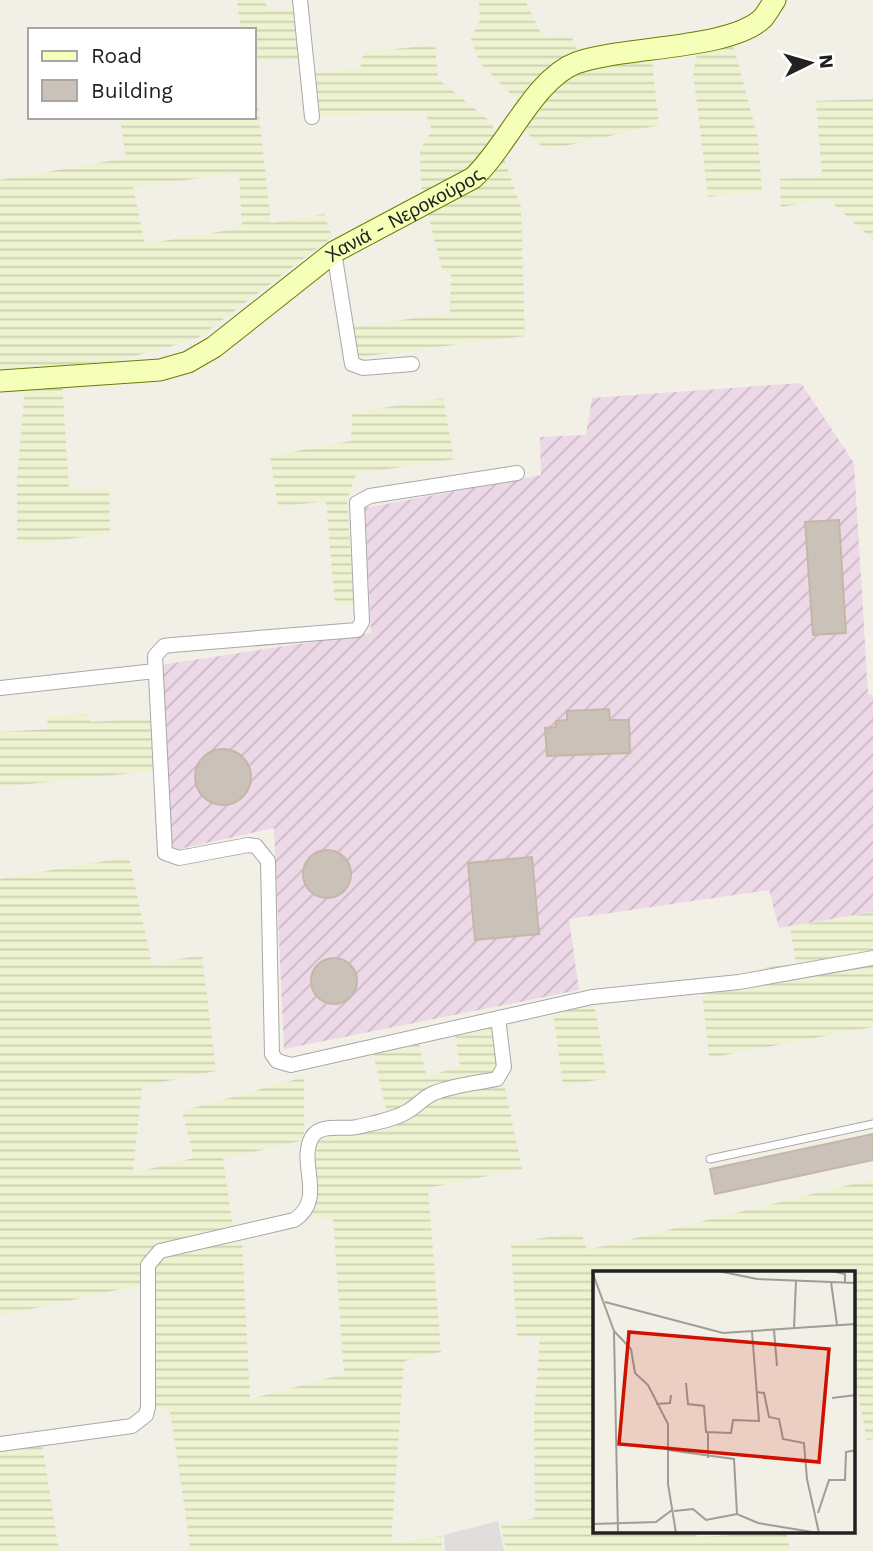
<svg xmlns="http://www.w3.org/2000/svg" width="873" height="1551" font-family="'Work Sans',sans-serif">
	<defs>
		<pattern id="industrial-furrows" width="10" height="10" patternUnits="userSpaceOnUse" patternTransform="scale(1.75)"><rect width="10" height="10" fill="#ecd8e6"/><path d="M-1 1l2-2M0 10L10 0M9 11l2-2" fill="none" stroke="#cab9c5"/></pattern>
		<pattern id="farmland-rules" width="6" height="5" patternUnits="userSpaceOnUse" patternTransform="scale(1.75)"><rect width="6" height="5" fill="#edf2d0"/><path d="M0 2.5h6" fill="none" stroke="#cbcfb2"/></pattern>
	</defs>
	<rect width="100%" height="100%" fill="#f2efe6"/>
	<path fill="#dfdedd" d="M498,1521l6,30h-59l-1,-16z"/>
	<path fill="url(#industrial-furrows)" d="M801,383l53,80 14,231 5,1v217l-94,16 -10,-38 -200,29 10,71 -295,59 -10,-221 -104,23 -9,-186 210,-32 -6,-125 176,-33 -1,-38 46,-2 6,-37z"/>
	<path fill="url(#farmland-rules)" fill-rule="evenodd" d="M237,0h27l5,11 26,-1 3,49 -44,2v-31h-13z
		M472,0h53l18,38 28,-3 13,33 68,-8 7,65 -113,25 -20,-18 -8,-31 -38,-38 -9,-23 9,-20 -1,-17z
		M732,40l26,99 4,52 -54,6 -15,-126 5,-20z
		M435,45l3,34 53,43 30,85 4,129 -167,21 -5,-30 97,-14 1,-40 -9,-3 -21,-85 -1,-35 12,-20 -7,-18 -105,4 -6,-43 46,-5 4,-16z
		M254,68l17,155 53,-9 8,23 -135,102 -81,22 -55,4 8,125 40,-2 1,46 -93,11v-68l10,-109 -27,1v-189l126,-22 -6,-41h134zM239,173l3,55 -97,16 -12,-57z
		M873,99v141l-45,-41 -47,8 -1,-28 42,-3 -6,-75z
		M443,398l11,61 -98,15 -9,27 7,102 -19,2 -9,-104 -48,6 -8,-51 81,-15 1,-28z
		M89,714l2,8 60,-4 2,53 -153,16v-55l48,-3 -1,-13z
		M129,857l23,107 50,-9 14,116 -74,15 -9,87 61,-15 -12,-47 122,-34v63l-81,19 9,62 10,19 8,159 94,-25 -11,-155 -20,-1 4,-77 8,-6 63,-17 -15,-65 46,-9 8,33 33,-11 -5,-32 37,-8 30,143 -94,19 13,164 -37,9 -13,182 50,-7 1,15h-251l-21,-140 -16,-3 -1,-126 -153,34v-437z
		M873,912v115l-164,31 -7,-68 41,-4 1,-15 52,-8 -6,-36z
		M594,1004l13,74 -44,8 -10,-75z
		M873,1179v260l-6,1 -13,-66v-101h-259v259h101l1,5 89,-5 4,19h-284l-5,-27 34,-6 -1,-103 6,-79 -23,3 -6,-96 70,-11 6,18z
		M42,1443l17,108h-59v-100z"/>
	<path fill="#cac2b9" stroke="#c5b7a7" stroke-width="2" d="M839,520l7,113 -33,2 -8,-113z
		M609,709l1,11h19l1,33 -83,3 -2,-28 11,-1v-6l11,-1v-9z
		M195 777a28 28 0 1 1 56 0a28 28 0 1 1-56 0Z
		M303 874a24 24 0 1 1 48 0a24 24 0 1 1-48 0Z
		M532,857l7,77 -64,6 -7,-77z
		M311 981a23 23 0 1 1 46 0a23 23 0 1 1-46 0Z
		M873,1134v26l-158,34 -5,-25z"/>
	<g fill="none" stroke-linecap="round" stroke-linejoin="round">
		<g stroke="#a8a8a8" stroke-width="9">
			<path id="lane" d="M710,1159l163,-35"/>
		</g>
		<g stroke="#a8a8a8" stroke-width="16">
			<path id="street" d="M300,0l12,117
				M334,252l18,112 11,4 49,-4
				M517,473l-147,23 -13,7 5,119 -5,8 -185,15 -8,1 -9,10 10,197 14,5 69,-13 8,1 12,15 4,193 5,7 14,4 301,-68 147,-15 134,-24
				M0,688l155,-17
				M0,1444l132,-18 14,-11 2,-8v-142l12,-14 134,-31c33,-21 3,-57 18,-83 8,-14 32,-7 45,-10 16,-4 37,-7 51,-16 9,-5 16,-14 26,-18 19,-8 43,-10 63,-14l7,-12 -6,-49"/>
		</g>
		<g stroke="#677f00" stroke-width="23">
			<g id="secondary">
				<path id="s1" d="M0,381l160,-11 28,-8 26,-15 120,-95 139,-74c34,-31 61,-99 103,-115 46,-17 154,-13 187,-45 4,-5 8,-12 12,-18"/>
			</g>
		</g>
		<use href="#lane" stroke="#fff" stroke-width="7"/>
		<use href="#street" stroke="#fff" stroke-width="14"/>
		<use href="#secondary" stroke="#f6ffb7" stroke-width="21"/>
	</g>
	<g text-anchor="middle" stroke-width="5" stroke-linejoin="round" paint-order="stroke">
		<g font-size="19" fill="#212121" stroke="#fff">
			<text dy="7" stroke="none"><textPath href="#s1" startOffset="452">Χανιά - Νεροκούρος</textPath></text>
		</g>
	</g>
	<g transform="translate(593 1271)">
		<rect width="262" height="262" fill="#f2efe6"/>
		<path fill="none" stroke="#9e9d97" stroke-width="2" d="M125,0l39,8 99,4M238,0l14,3v8M0,3l21,57 17,18 4,24 13,12 20,39v60l8,49M238,11l6,43M12,31l118,31 133,-9M201,57l2,-47M181,59l3,36M21,61l4,201M93,112l2,21 16,2 2,26 25,1 2,-13 26,1 -7,-89M163,121l8,1 5,24 10,2 4,20 21,4 3,36 12,54M239,127l24,-3M63,133l14,-1 1,-8M115,161v26M75,179l66,9 3,55M81,240l19,-2 13,11 31,-6 21,9 60,10M225,242l11,-33h16l1,-28 10,-2M0,253l63,-2 16,-12"/>
		<path fill="#d11100" fill-opacity="0.15" stroke="#d11100" stroke-width="3.5" d="M36,61l200,17 -10,113 -200,-18z"/>
		<rect width="262" height="262" fill="none" stroke="#212121" stroke-width="3.5"/>
	</g>
	<rect x="28" y="28" width="228" height="91" fill="#ffffff" stroke="#a6a6a6" stroke-width="2"/>
	<rect x="42" y="51" width="35" height="10" fill="#f6ffb7" stroke="#a6a6a6" stroke-width="2"/>
	<text x="91" y="63" font-size="21" fill="#212121">Road</text>
	<rect x="42" y="80" width="35" height="21" fill="#cac2b9" stroke="#a6a6a6" stroke-width="2"/>
	<text x="91" y="98" font-size="21" fill="#212121">Building</text>
	<g transform="translate(810 63) rotate(85)" stroke="#ffffff" stroke-width="5" paint-order="stroke">
	<path d="M0-5L12 26L0 18L-12 26Z" fill="#212121"/>
	<text y="-10" font-size="19" font-weight="bold" text-anchor="middle" fill="#212121">N</text>
	</g>
</svg>
